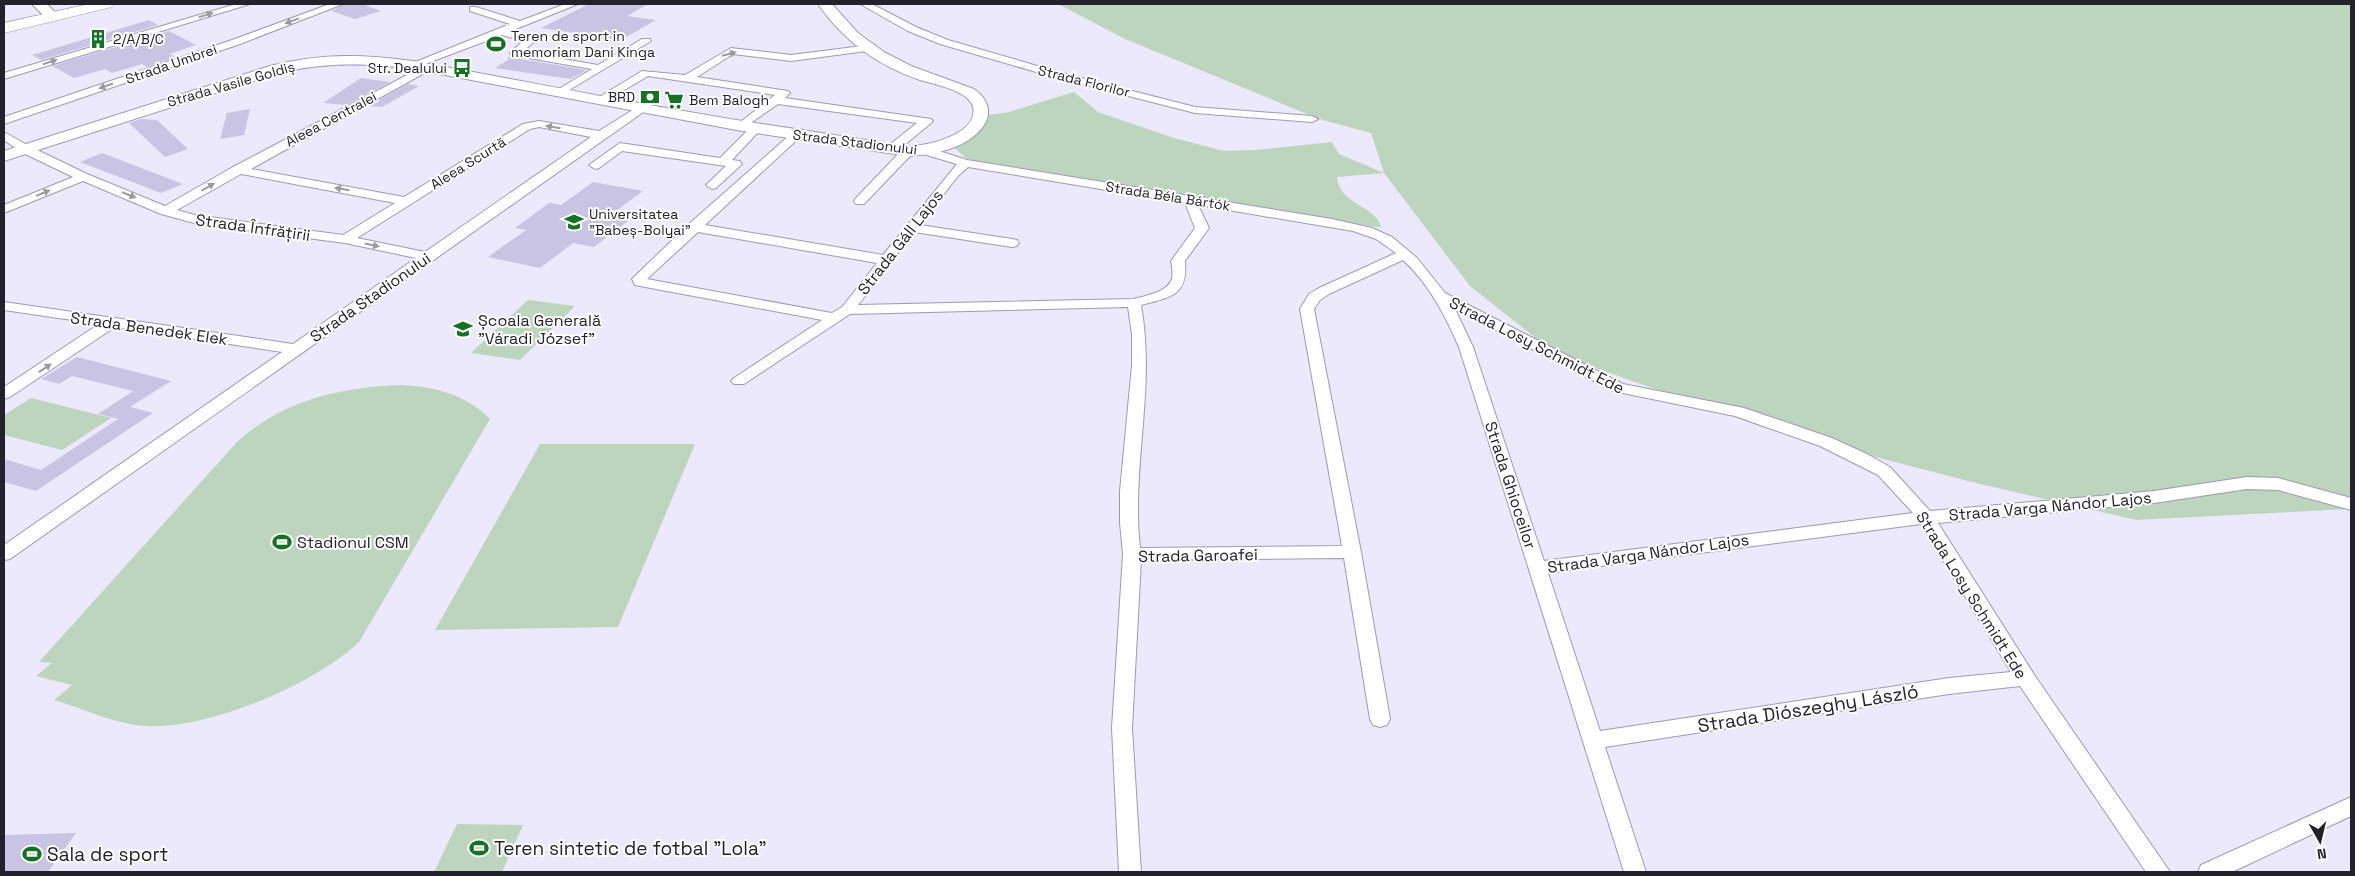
<svg xmlns="http://www.w3.org/2000/svg" width="2355" height="876" font-family="'Space Grotesk',sans-serif">
	<rect width="100%" height="100%" fill="#ece9fd"/>
	<path fill="#bdd5bd" d="M1058,4h1293v505l-215,11 -160,-37 -205,-53 -215,-76 -86,-68 -86,-113 -47,4c2,28 40,29 44,50h-6l-408,-68 -17,-15 31,-28 28,-4 65,-20 24,20 76,26 50,13 31,-1 77,-8 7,12 45,19 -13,-40 -52,-14 -104,-43 -90,-37z
		M528,300l47,6 -55,54 -49,-7z
		M399,385c33,1 67,9 91,34l-131,223c-44,42 -151,88 -213,84 -32,-2 -61,-17 -92,-26l18,-15 -36,-9 16,-13 -13,-1 198,-220c47,-42 100,-54 162,-57z
		M31,398l80,20 -49,32 -58,-15v-20z
		M540,444h155l-77,183 -183,3z
		M457,824l66,1 -21,47h-68z"/>
	<path fill="#c9c4e4" d="M345,4h17l19,7 -26,8 -24,-8z
		M589,4h59l-21,12 29,4 -35,20 -80,-12z
		M149,20l9,5 -117,35 -9,-5z
		M169,31l27,14 -27,9 7,3 -29,10 -5,-3 -30,9 -7,-4 -31,9 -22,-12z
		M508,57l49,8 30,5 -16,9 -76,-11 13,-8z
		M361,78l29,4 -43,23 -24,-2z
		M408,84l11,2 -37,21 -14,-1z
		M250,109l-6,26 -24,4 7,-26z
		M141,119l16,1 31,29 -23,8 -36,-34z
		M102,153l34,13 47,18 -22,9 -81,-31z
		M593,182l50,9 -27,20 20,4 -42,32 -21,-4 -33,25 -52,-11 38,-27 -11,-2 34,-25 12,2z
		M77,357l94,24 -41,26 23,6 -117,78 -32,-9v-23l37,11 77,-51 -20,-5 35,-23 -61,-15 -13,8 -18,-5z
		M76,833l-28,39h-44v-37z"/>
	<g fill="none" stroke-linecap="round" stroke-linejoin="round">
		<g stroke="#9d99b7" stroke-width="2">
			<path id="street" d="M236,4h14l-246,75v-6z
				M330,4h13l-103,40 -236,80v-7l228,-77z
				M565,4h13l-67,27 21,6 3,4 -13,11 76,13 44,-26h8l1,2 -90,54 -6,-3 2,-2 35,-21 -81,-14 -1,-2 13,-12 -21,-6 -85,32 -4,1 -5,-3 102,-41 -40,-13v-4h6l44,14z
				M860,4h12l44,23 32,13 110,32 137,35 117,9 6,3 -6,3 -117,-9 -145,-37 -110,-32 -32,-13z
				M870,45l5,3 -1,2 -83,11 -58,-7 -36,23 91,14 2,2 -5,5 146,21 2,2 -2,2 -35,29h-8l-2,-3 2,-3 29,-23 -139,-19 -36,25 -6,-3 2,-2 37,-29 -127,-19 -42,25 -4,1 -6,-3 46,-28 43,4 46,-27 60,7z
				M426,65l5,3 -1,2 -179,99 153,28 119,-73 16,-3 60,10 40,-25 4,-1 6,3 -639,451 -6,1v-15l278,-193 -167,-25 -105,70 -6,2v-12l95,-63 -95,-14v-8l289,42 123,-86 -71,-15 -151,-20 -33,-9 -78,-33 -79,32v-8l69,-28 -52,-25 -17,-12v-8l25,14 58,28 78,32 68,-39zM539,127l52,10 -166,115 -68,-14 173,-109zM241,174l154,29 -52,32 -148,-20 -18,-5z
				M756,125l6,3 -30,32 8,1 2,3 -26,24 -4,1 -6,-4 20,-19 -104,-15 -23,17 -4,1 -6,-4 31,-22 100,15 32,-32z
				M796,132l4,1 2,2 -2,2 -95,88 178,30 74,-91 -34,-10 -2,-3 2,-3 4,-1 40,13 365,59 40,9 20,9 25,21 28,35 178,91 121,24 88,30 35,16 23,13 40,44 224,-20 93,-14 31,1 73,20v12l-73,-20 -31,-1 -93,14 -216,20 97,153 135,196h-24l-126,-186 -71,8 -344,53 41,125h-22l-165,-525c-14,-32 -30,-63 -56,-87l-74,34 -9,6 -6,9 47,243 29,167 -3,6 -7,2 -7,-2 -3,-6 -26,-161 -203,2 -9,168 9,144h-22l-7,-144 11,-174 -3,-31v-32l12,-126v-31l-4,-27 -278,7 -106,70h-10l-3,-3 3,-3 88,-58 -182,-34 -5,-1 -3,-6 57,-55 103,-91zM968,167l217,36 10,25 -24,33c1,5 2,11 1,17 -3,14 -27,18 -39,21l-275,6 56,-73 98,15 5,-1 2,-3 -2,-3 -5,-1 -92,-14 38,-49zM1198,205l155,26 23,8 20,14 -77,35 -10,6 -9,15 42,237 -202,2c-9,-83 16,-159 1,-243 30,-8 47,-9 44,-44l24,-33zM698,232l179,31 -35,44 -10,6 -185,-34zM1455,309l158,82 122,25 85,30 58,29 35,38 -369,48 -71,-214zM1921,524l90,148 -62,6 -349,53 -52,-158z
				M908,147l4,1 2,3 -2,3 -48,50h-8l-2,-3 2,-3 48,-50z
				M2351,797v19l-119,56h-34l3,-7z"/>
		</g>
		<g stroke="#9d99b7" stroke-width="2">
			<path id="secondary" d="M32,4h15l12,12 -2,3h-10z
				M818,4h14l26,29 26,19 27,14 63,23c30,22 7,48 -19,58 -15,6 -31,8 -47,9l-166,-25 -329,-62c-52,-6 -83,-7 -135,4l-274,88v-10l266,-85c52,-13 90,-12 143,-5 123,22 246,48 369,66 29,4 57,9 85,13 14,2 29,6 43,6 18,0 69,-12 63,-39 -3,-16 -40,-23 -53,-27 -42,-14 -77,-40 -102,-76z"/>
		</g>
		<g stroke="#9d99b7" stroke-width="1">
			<path id="primary" d="M89,4h25l-2,3 -108,26v-10z"/>
		</g>
		<use href="#street" fill="#fff" fill-rule="evenodd"/>
		<use href="#secondary" fill="#fff" fill-rule="evenodd"/>
		<use href="#primary" fill="#fff" fill-rule="evenodd"/>
	</g>
	<defs><path id="oneway-solid" d="M-6-.8H1V-3.2L6.5 0L1 3.2V.8H-6Z" transform="scale(1.25)"/></defs>
	<g fill="#9c9ba0">
		<use href="#oneway-solid" transform="translate(206 15) rotate(-17)"/>
		<use href="#oneway-solid" transform="translate(292 21) rotate(160)"/>
		<use href="#oneway-solid" transform="translate(729 54) rotate(-14)"/>
		<use href="#oneway-solid" transform="translate(50 62) rotate(-17)"/>
		<use href="#oneway-solid" transform="translate(106 86) rotate(161)"/>
		<use href="#oneway-solid" transform="translate(553 127) rotate(-171)"/>
		<use href="#oneway-solid" transform="translate(208 187) rotate(-30)"/>
		<use href="#oneway-solid" transform="translate(342 189) rotate(-170)"/>
		<use href="#oneway-solid" transform="translate(43 193) rotate(-22)"/>
		<use href="#oneway-solid" transform="translate(129 195) rotate(22)"/>
		<use href="#oneway-solid" transform="translate(372 245) rotate(12)"/>
		<use href="#oneway-solid" transform="translate(45 368) rotate(-33)"/>
	</g>
	<defs>
		<g id="building-bare" transform="scale(1.5)"><path d="M-4-6H4V6H1V3H-1V6H-4ZM-2.5-4.3h1.7v1.8h-1.7ZM.8-4.3h1.7v1.8H.8ZM-2.5-1h1.7V.8h-1.7ZM.8-1h1.7V.8H.8Z" fill="#147323" stroke="#fff" stroke-width="2.5" paint-order="stroke"/></g>
		<g id="stadium-bare" transform="scale(1.5)"><path d="M0-5a6.5 5 0 1 0 0 10a6.5 5 0 1 0 0-10ZM-3.5-1.8h7v3.6h-7Z" fill="#147323" stroke="#fff" stroke-width="2.5" paint-order="stroke"/></g>
		<g id="bus-bare" transform="scale(1.5)"><path d="M-5-6H5V4H4V6H2V4H-2V6H-4V4H-5ZM-3.5-4V0h7V-4ZM-3.5 1.2v1.5H-2V1.2ZM2 1.2v1.5H3.5V1.2Z" fill="#147323" stroke="#fff" stroke-width="2.5" paint-order="stroke"/></g>
		<g id="bank-bare" transform="scale(1.5)"><path d="M-6-4H6V4H-6ZM0-2.3a2.3 2.3 0 1 0 0 4.6a2.3 2.3 0 1 0 0-4.6Z" fill="#147323" stroke="#fff" stroke-width="2.5" paint-order="stroke"/></g>
		<g id="supermarket-bare" transform="scale(1.5)"><path d="M-6-5.5h2.5l.6 2H6L4.5 2H-2.5L-4.4-4H-6ZM-1.5 3.2a1.3 1.3 0 1 0 .1 0ZM3 3.2a1.3 1.3 0 1 0 .1 0Z" fill="#147323" stroke="#fff" stroke-width="2.5" paint-order="stroke"/></g>
		<g id="university-bare" transform="scale(1.5)"><path d="M0-5L7-2L0 1L-7-2ZM-4 1L0 2.5L4 1V4Q0 6-4 4Z" fill="#147323" stroke="#fff" stroke-width="2.5" paint-order="stroke"/></g>
		<g id="school-bare" transform="scale(1.5)"><path d="M0-5L7-2L0 1L-7-2ZM-4 1L0 2.5L4 1V4Q0 6-4 4Z" fill="#147323" stroke="#fff" stroke-width="2.5" paint-order="stroke"/></g>
	</defs>
	<g fill-rule="evenodd">
		<use href="#building-bare" x="98" y="39"/>
		<use href="#stadium-bare" x="496" y="44"/>
		<use href="#bus-bare" x="462" y="68"/>
		<use href="#bank-bare" x="650" y="97"/>
		<use href="#supermarket-bare" x="674" y="100"/>
		<use href="#university-bare" x="574" y="222"/>
		<use href="#school-bare" x="463" y="329"/>
		<use href="#stadium-bare" x="282" y="542"/>
		<use href="#stadium-bare" x="479" y="848"/>
		<use href="#stadium-bare" x="32" y="854"/>
	</g>
	<g text-anchor="middle" stroke-width="4" stroke-linejoin="round" paint-order="stroke">
		<g font-size="14" fill="#23212c" stroke="#fff" text-anchor="start">
			<text x="511" y="41">Teren de sport in<tspan x="511" dy="16">memoriam Dani Kinga</tspan></text>
			<text x="113" y="44">2/A/B/C</text>
			<text x="447" y="73" text-anchor="end">Str. Dealului</text>
			<text x="635" y="102" text-anchor="end">BRD</text>
			<text x="689" y="105">Bem Balogh</text>
			<text x="589" y="219">Universitatea<tspan x="589" dy="16">"Babeș-Bolyai"</tspan></text>
		</g>
		<g font-size="14" fill="#23212c" stroke="#fff">
			<text transform="translate(171 64) rotate(-19)" y="5">Strada Umbrei</text>
			<text transform="translate(1084 81) rotate(14)" y="5">Strada Florilor</text>
			<text transform="translate(231 84) rotate(-16)" y="5">Strada Vasile Goldiș</text>
			<text transform="translate(331 119) rotate(-28)" y="5">Aleea Centralei</text>
			<text transform="translate(855 142) rotate(7)" y="5">Strada Stadionului</text>
			<text transform="translate(468 163) rotate(-32)" y="5">Aleea Scurtă</text>
			<text transform="translate(1168 196) rotate(9)" y="5">Strada Béla Bártók</text>
		</g>
		<g font-size="16" fill="#23212c" stroke="#fff">
			<text transform="translate(253 227) rotate(8)" y="6">Strada Înfrățirii</text>
			<text transform="translate(900 242) rotate(-52)" y="6">Strada Gáll Lajos</text>
			<text transform="translate(370 297) rotate(-35)" y="6">Strada Stadionului</text>
			<text transform="translate(149 328) rotate(8)" y="6">Strada Benedek Elek</text>
			<text transform="translate(1537 345) rotate(27)" y="6">Strada Losy Schmidt Ede</text>
			<text transform="translate(1511 485) rotate(72)" y="6">Strada Ghioceilor</text>
			<text transform="translate(2050 506) rotate(-5)" y="6">Strada Varga Nándor Lajos</text>
			<text transform="translate(1648 553) rotate(-8)" y="6">Strada Varga Nándor Lajos</text>
			<text transform="translate(1198 555) rotate(-1)" y="6">Strada Garoafei</text>
			<text transform="translate(1972 595) rotate(58)" y="6">Strada Losy Schmidt Ede</text>
		</g>
		<g font-size="16" fill="#23212c" stroke="#fff" text-anchor="start">
			<text x="478" y="326">Școala Generală<tspan x="478" dy="18">"Váradi József"</tspan></text>
			<text x="297" y="548">Stadionul CSM</text>
		</g>
		<g font-size="19" fill="#23212c" stroke="#fff">
			<text transform="translate(1808 708) rotate(-9)" y="7">Strada Diószeghy László</text>
		</g>
		<g font-size="19" fill="#23212c" stroke="#fff" text-anchor="start">
			<text x="494" y="855">Teren sintetic de fotbal "Lola"</text>
			<text x="47" y="861">Sala de sport</text>
		</g>
	</g>
	<rect width="2355" height="876" fill="none" stroke="#23212c" stroke-width="10"/>
	<g transform="translate(2320 841) rotate(172)" stroke="#ffffff" stroke-width="4" paint-order="stroke">
	<path d="M0-4L9 19L0 12L-9 19Z" fill="#23212c"/>
	<text y="-8" font-size="14" font-weight="bold" text-anchor="middle" fill="#23212c">N</text>
	</g>
</svg>
